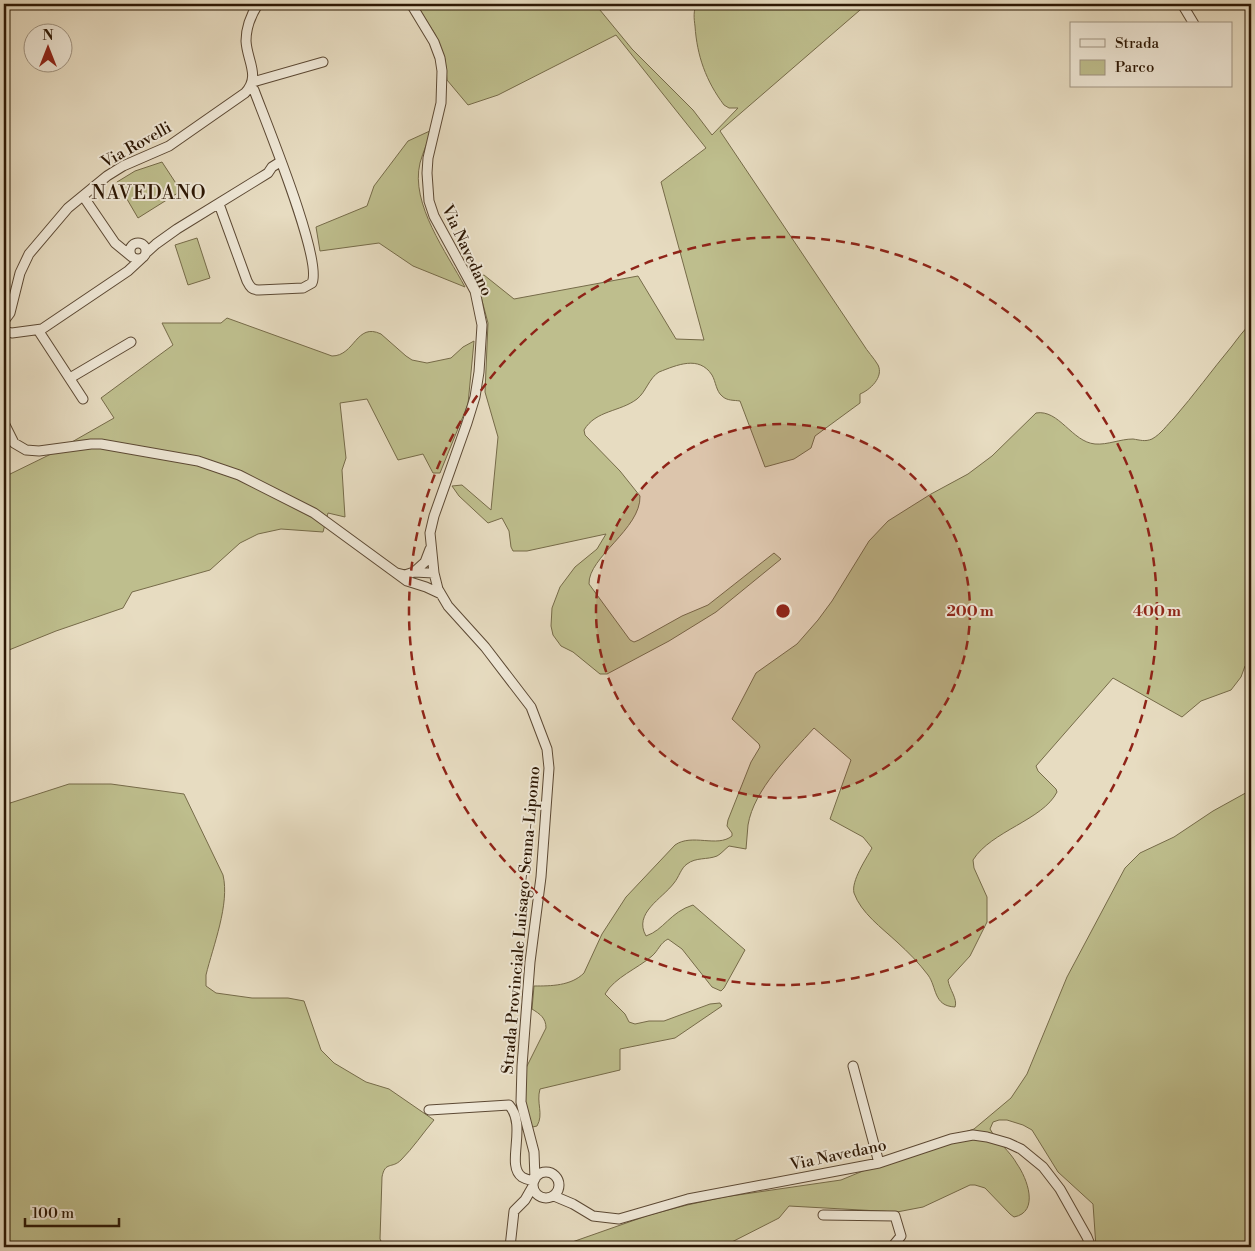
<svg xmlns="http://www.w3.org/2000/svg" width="1255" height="1251" font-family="'Libre Bodoni',serif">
	<rect width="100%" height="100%" fill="#e7dcc1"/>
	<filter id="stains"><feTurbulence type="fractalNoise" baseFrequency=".004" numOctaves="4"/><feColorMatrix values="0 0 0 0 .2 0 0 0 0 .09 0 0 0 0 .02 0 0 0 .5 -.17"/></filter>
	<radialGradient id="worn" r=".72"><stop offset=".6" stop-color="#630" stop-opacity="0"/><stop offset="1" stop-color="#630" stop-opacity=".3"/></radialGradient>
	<path fill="#bebe8d" stroke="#766b49" d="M416,4h179l37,45 61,61 19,25 26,-27h-9l-5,-3c-18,-24 -27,-49 -29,-79 -1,-7 -2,-16 2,-22h170l-147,127 143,213c4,7 11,14 15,21 6,12 -8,25 -18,29v9l-45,33 -4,12 -17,11 -29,8 -25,-66c-6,-1 -13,0 -18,-5 -6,-5 -6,-14 -10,-21 -13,-20 -35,-10 -53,-3 -10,6 -13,20 -22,27 -17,13 -41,11 -53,31l1,5 35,36 20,25c1,33 -52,61 -51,88l41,56 4,2 5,-2 43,-24 26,-11 66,-52 7,6 -65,53 -47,29 -62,33h-7l-27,-22 -12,-6 -8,-11 -2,-9 1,-18 8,-21 15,-20 22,-18 9,-15 -79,17h-14l-2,-4 -2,-16 -7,-13 -14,5 -29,-27 -7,-10 10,-1 29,25 7,-73 -13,-45 3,-69 -12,-45 8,-3 30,24 124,-23 38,63 28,1 -43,-158 45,-34 -90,-113 -118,60 -30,10 -21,-25 -2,-21 -10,-25z
		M432,130c-4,11 -9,22 -12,33 -10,41 27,90 45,124l-52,-21 -34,-23 -59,8 -4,-24 51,-21 7,-20 34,-45z
		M162,162l19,29 -43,27 -21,-36 18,-11z
		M197,238l13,40 -22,7 -13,-40z
		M227,318l105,38c23,0 24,-34 49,-22l25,22 6,4 15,3 24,-5 12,-11 11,-6 -6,63 -28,69h-7l-10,-19 -25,6 -31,-61 -27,4 6,55 -4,12 3,47 -17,-4 -5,19 -42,-3 -23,5 -18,9 -30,27 -78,22 -9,16 -67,23 -52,21v-175l45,-22 65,-37 -13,-20 72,-53 -11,-22h59z
		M1251,323v341l-2,-1 -4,3 -4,11 -10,13 -30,11 -19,16 -69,-39 -77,88 2,5 18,18 1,3c-14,28 -66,39 -84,68l1,8 13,29v25l-17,34 -22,24c1,9 10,19 7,27 -22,-1 -18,-20 -27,-32 -9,-12 -20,-23 -31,-33 -15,-14 -36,-29 -43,-49 -3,-12 12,-34 18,-45l-9,-11 -33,-18 21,-59 -37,-32c-24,27 -60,61 -66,97 -1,8 -1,16 -2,24l-17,-3c-4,3 -8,8 -12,10 -10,4 -21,1 -30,8 -6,4 -8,13 -13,19 -12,16 -41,30 -28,53 18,-6 24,-24 47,-31l52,45 -21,38 -3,3 -9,-4 -30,-38 -14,-10c-8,4 -10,12 -16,17 -15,13 -37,21 -47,38l20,20 4,8 6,2 14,-3h15l46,-17 10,-1 2,3 -47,32 -55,11v21l-80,19c-4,14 4,25 -3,37l-13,3 1,-59 21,-42c0,-10 -6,-14 -14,-19l2,-23c17,0 37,0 50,-13l18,-39 24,-37 49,-52c17,-12 42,3 57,-9v-3l-5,-7 1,-6 23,-58 9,-15 -1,-3 -27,-25 24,-46 41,-29 21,-24 14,-19 37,-60 19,-20 43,-27 37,-20 24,-18 44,-43c23,-4 36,29 59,31 13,1 25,-5 38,-5 7,1 12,3 19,0 9,-5 15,-14 22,-21 20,-23 38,-48 58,-72 6,-8 12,-16 19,-23z
		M69,784h42l73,10 39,81c7,29 -10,71 -17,100v11l10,7 36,5h36l16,3 17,49 13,13 32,19 23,7 45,31c-11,13 -21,28 -33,40 -9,9 -16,1 -19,17l-2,62 4,8h-380v-442z
		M1251,790v457h-155l-3,-43 -35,-32 -26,-42 -9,-5 -16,-5h-8l-6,2 -3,7c7,13 20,22 27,35 10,14 23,48 -3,53l-4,-3 -25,-26 -10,-3h-5l-47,22 -26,5 -108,-6 -10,12 -55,28 1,1h-167l91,-32 38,-10 37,-8 117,-17 78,-32 55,-19 37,-31 16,-24 40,-97 58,-109 15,-15 34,-16 39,-26z"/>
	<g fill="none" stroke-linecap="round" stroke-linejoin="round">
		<g stroke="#5c4934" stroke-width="11">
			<path id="minor" d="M411,4l23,38 6,16 2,13 -1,32 -13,55 -1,15 2,28 5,15 41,75 7,34 -3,47 -4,25 -8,26 -33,93 -4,17 4,40 4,16 10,17 37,41 46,60 16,42 2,19 -8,109 -11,85 -8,104 -1,36 13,50 1,27
				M1182,4l12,20
				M253,82l70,-20
				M83,196l32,47 17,14
				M219,204l28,77c3,6 5,9 12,9l44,-2 9,-5c11,-23 -47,-163 -58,-193l-4,-2
				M130 251a8 8 0 1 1 16 0a8 8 0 1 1-16 0Z
				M146,253l10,-9 21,-15 91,-56 4,-6 8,-5
				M4,321l6,-8 10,-40 9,-19 39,-46 39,-32 16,-10 46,-20 76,-53c16,-17 2,-32 1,-52 0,-14 5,-26 12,-37
				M38,330l45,69
				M4,331l8,2 30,-4 86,-58 14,-13
				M70,378l61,-36
				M4,423l10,20 12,7 13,1 52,-7h10l97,17 41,14 75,38 93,68 19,6 15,7
				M414,572l11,-10 5,-13
				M397,573l8,2 9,-3 20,1
				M853,1066l26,97
				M429,1110l80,-5c19,21 -4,60 13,72 3,2 8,3 12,4
				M533 1185a13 13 0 1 1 26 0a13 13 0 1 1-26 0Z
				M554,1196l19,8 20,12 26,3 69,-20 191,-36 72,-24 22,-4 14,2 21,6 13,6 22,18 17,22 27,48 4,10
				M823,1215l72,1 6,20 -9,11
				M510,1247l4,-36 11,-11 8,-14"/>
		</g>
		<use href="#minor" stroke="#efe8d7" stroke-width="9"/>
	</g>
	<circle cx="783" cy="611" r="187" fill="#8f2418" fill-opacity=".12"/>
	<g fill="none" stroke="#8f2418" stroke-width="2.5" stroke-dasharray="9 6">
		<circle cx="783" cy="611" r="187"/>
		<circle cx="783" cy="611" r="374"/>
	</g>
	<g text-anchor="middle" stroke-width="4" stroke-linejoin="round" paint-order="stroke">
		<g font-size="16" fill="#2d1805" stroke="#efe8d7">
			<text transform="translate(136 144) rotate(-29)" y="6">Via Rovelli</text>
			<text transform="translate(468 250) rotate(65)" y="6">Via Navedano</text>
			<text transform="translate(520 920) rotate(-85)" y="6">Strada Provinciale Luisago-Senna-Lipomo</text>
			<text transform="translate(838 1154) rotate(-12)" y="6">Via Navedano</text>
		</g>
		<g font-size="19" letter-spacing="1" fill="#2d1805" stroke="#efe8d7">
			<text x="149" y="199">NAVEDANO</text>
		</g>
	</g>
	<circle cx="783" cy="611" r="8" fill="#8f2418" stroke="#efe8d7" stroke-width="2.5"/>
	<g font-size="15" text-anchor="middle" font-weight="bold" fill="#8f2418" stroke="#efe8d7" stroke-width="4" stroke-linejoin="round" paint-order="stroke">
		<text x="970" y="616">200 m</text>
		<text x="1157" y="616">400 m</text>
	</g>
	<rect width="1255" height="1251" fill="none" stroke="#e7dcc1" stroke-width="20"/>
	<rect x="5" y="5" width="1245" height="1241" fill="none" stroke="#2d1805" stroke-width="2.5"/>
	<rect x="10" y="10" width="1235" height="1231" fill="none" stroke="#2d1805"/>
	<rect x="1070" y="22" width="162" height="65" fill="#efe8d7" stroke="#a19583"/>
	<rect x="1080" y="39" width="25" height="8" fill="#efe8d7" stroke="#a19583"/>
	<text x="1115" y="48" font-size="15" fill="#2d1805">Strada</text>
	<rect x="1080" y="60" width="25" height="15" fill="#bebe8d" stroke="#a19583"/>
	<text x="1115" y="72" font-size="15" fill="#2d1805">Parco</text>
	<g transform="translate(48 48)"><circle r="24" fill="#efe8d7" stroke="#a19583"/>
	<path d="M0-4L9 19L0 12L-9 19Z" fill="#8f2418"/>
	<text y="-8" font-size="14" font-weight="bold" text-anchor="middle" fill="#2d1805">N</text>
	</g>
	<path d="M25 1218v8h94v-8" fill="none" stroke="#2d1805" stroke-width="2.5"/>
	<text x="32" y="1218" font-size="15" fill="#2d1805" stroke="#efe8d7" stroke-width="4" paint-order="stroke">100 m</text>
	<rect width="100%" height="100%" filter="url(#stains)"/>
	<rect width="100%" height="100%" fill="url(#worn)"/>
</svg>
